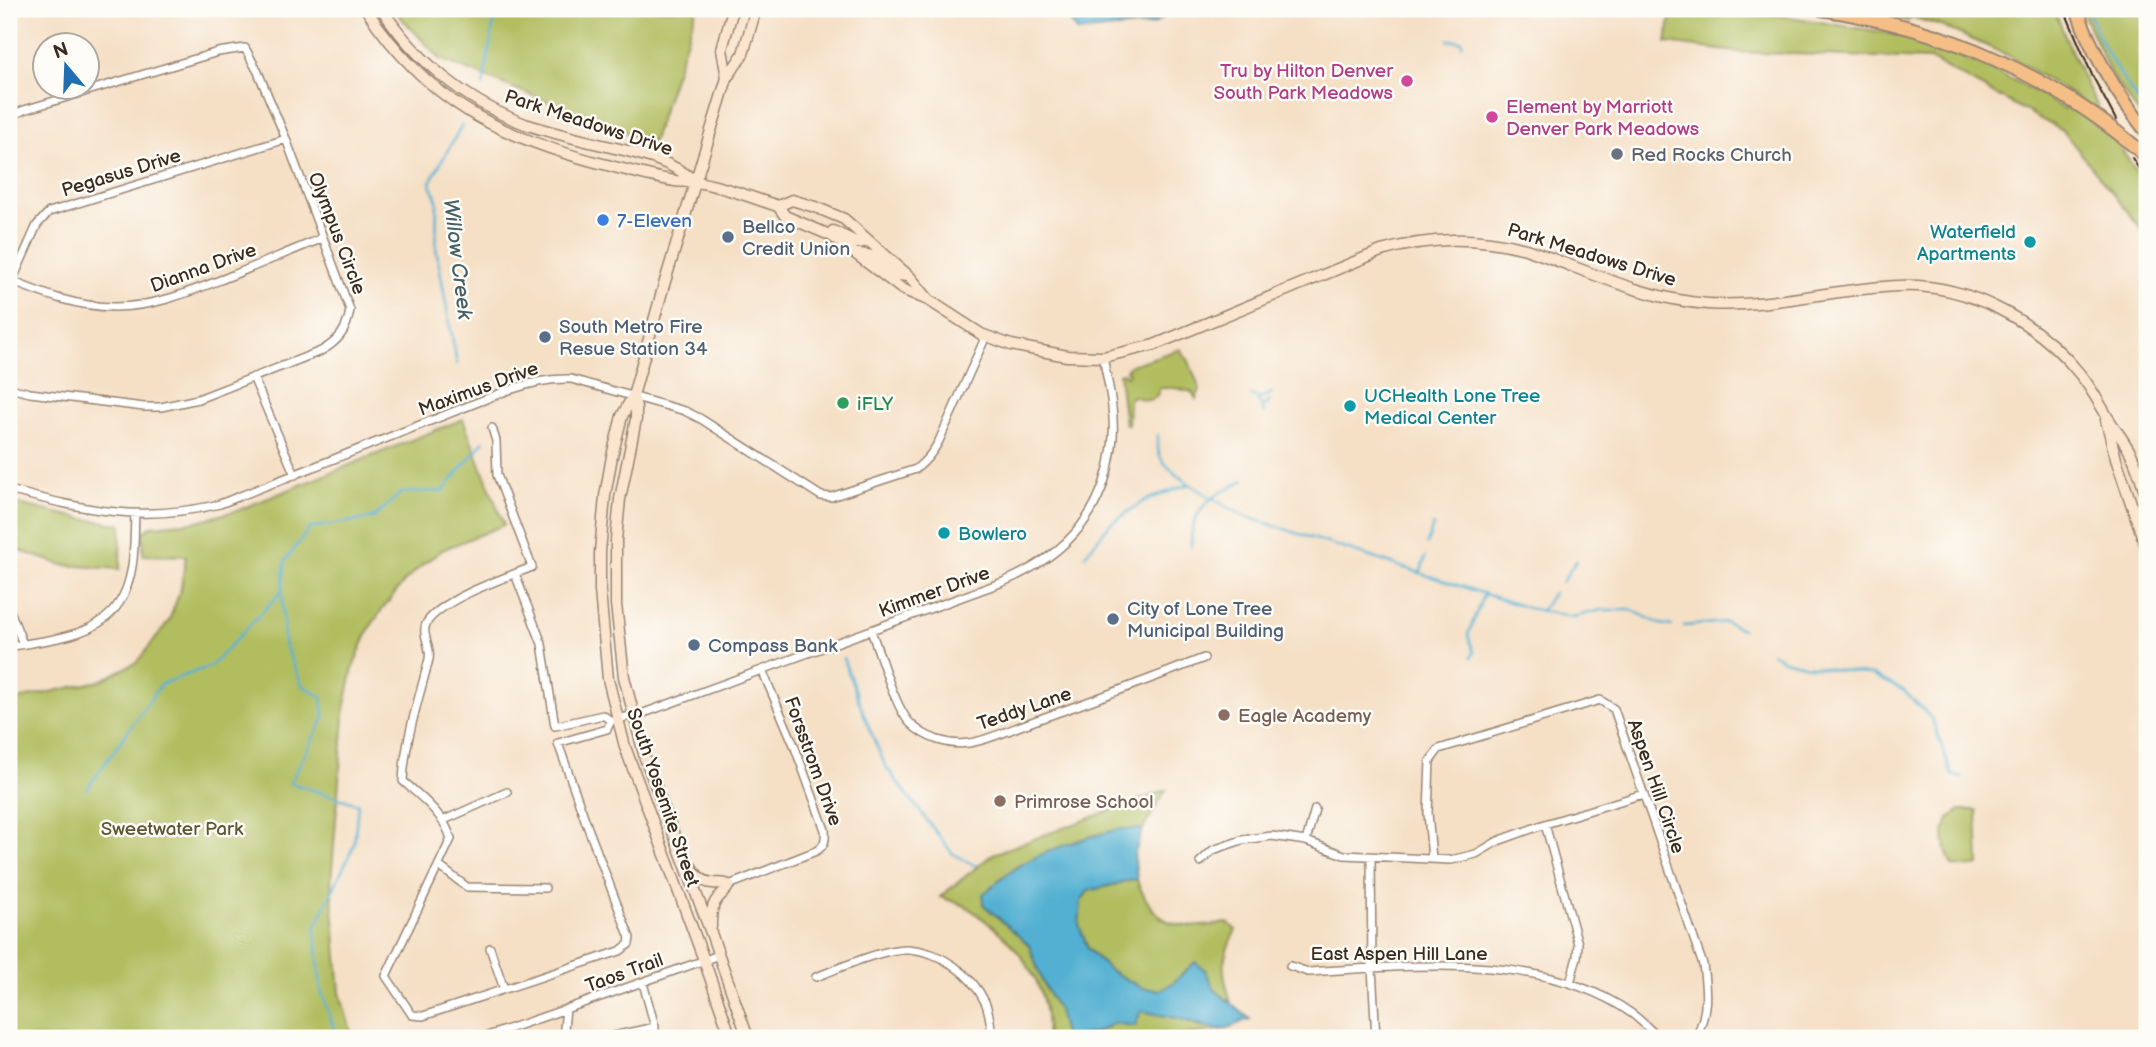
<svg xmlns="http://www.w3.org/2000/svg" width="2156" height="1047" font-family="'Balsamiq Sans',sans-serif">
	<rect width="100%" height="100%" fill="#fdfcf7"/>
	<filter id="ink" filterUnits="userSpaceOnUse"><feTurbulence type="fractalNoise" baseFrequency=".0143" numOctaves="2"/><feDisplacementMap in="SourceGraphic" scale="14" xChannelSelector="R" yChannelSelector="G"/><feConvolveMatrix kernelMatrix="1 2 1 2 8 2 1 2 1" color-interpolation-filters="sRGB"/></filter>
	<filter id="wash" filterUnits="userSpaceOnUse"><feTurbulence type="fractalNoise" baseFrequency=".00686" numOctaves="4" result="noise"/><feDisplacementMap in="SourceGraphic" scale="28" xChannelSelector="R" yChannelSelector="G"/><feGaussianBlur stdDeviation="1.57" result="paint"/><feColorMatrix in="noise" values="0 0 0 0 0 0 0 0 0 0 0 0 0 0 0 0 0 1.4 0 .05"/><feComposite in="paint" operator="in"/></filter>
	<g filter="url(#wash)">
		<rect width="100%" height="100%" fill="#f5dfc5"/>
		<path fill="#b1bd5f" stroke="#76743e" stroke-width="2" d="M393,9h304l-45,134 -212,-84z
			M1672,9h68l154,25 47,15 52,21 44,22 27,17 5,-5 43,32 35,51v49l-84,-105 -133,-72 -194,-7 -70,-9z
			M1851,9h203l27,65 20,39 -96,-59 -61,-27 -32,-10 -4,4z
			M2081,9h66v116l-36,-50z
			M1181,349l2,6 5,4 12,31 -4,9 -4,-7 -17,-4h-15c-4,16 -15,13 -26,8l-5,3 -1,25h-3l-6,-50 4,-1 4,3 2,-3 -3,-3 5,-5z
			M463,419l41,106 -60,24 -21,15 -19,18 -21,26 -14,21 -15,35 -9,40 -14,179 9,110 13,45h-344v-337l91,-20 37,-19 32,-41 12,-33 5,-32 -43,-1v-22l8,-7 43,-4 45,-12z
			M9,502l74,17 38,5 -1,45 -58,-4 -53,-18z
			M1166,790l-23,39h-23l-38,10 -61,25 -20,14 -18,26 46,41 14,38 15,27 7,28h-19c5,-49 -25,-91 -63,-119 -6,-4 -11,-10 -18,-13 -7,-4 -17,-6 -25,-9l53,-43z
			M1960,810h17l2,55 -12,2 -15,-1c-6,-13 -13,-36 -2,-48 3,-3 7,-5 10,-8z
			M1137,879c1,7 5,13 9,20 18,34 49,28 82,24l8,7c-17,31 -14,40 -5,73l-16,-13 -10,-20 -10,-7 -22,20 -12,7 -19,-2 -33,-18 -21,-21 -9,-24 2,-24 7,-10z
			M1140,1011l42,8 18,7 27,3 -62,9h-95l13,-5 14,-1 17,-9 20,3z"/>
		<path fill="#53b0d2" stroke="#476d78" stroke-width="2" d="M1065,9h100l-3,9 -8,6 -76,8 -8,-11z
			M1120,829h23l-9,26 3,24 -49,12 -7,10 -2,24 9,24 21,21 33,18 19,2 12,-7 22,-21 10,8 10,20 35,29c-9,2 -18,9 -27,10 -16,1 -28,-7 -43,-10 -13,-3 -26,-5 -39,-8l-6,15 -21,-3 -17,9 -32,6 -7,-28 -15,-27 -14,-38 -46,-41v-10c13,-10 25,-22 39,-30 31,-17 65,-27 98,-35z"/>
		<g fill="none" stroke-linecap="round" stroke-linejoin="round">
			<path stroke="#53b0d2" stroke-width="2.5" d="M2088,9c12,37 32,67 54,98
				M2140,9l7,14
				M1448,40l14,1v4
				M483,86l13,-77
				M457,364l-21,-116 1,-48 -7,-18 32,-57
				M1251,395l8,4 13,-6
				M1258,399l6,14
				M1261,406l5,-1 4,-4
				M1158,435c-1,8 -1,14 2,21 9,20 64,49 84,60l284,92 45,9 28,-7h31l28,14 12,2
				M1427,544l6,-19
				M1191,546c0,-40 20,-49 53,-66
				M1085,555l25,-31 34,-23 45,-17
				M1421,571l4,-14
				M1562,582l14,-21
				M1541,611l12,-18
				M1684,626l41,-4 17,7
				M1772,653l12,7 20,5 68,10 31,15 29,29 20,56 11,3
				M1471,657l3,-4 -6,-18 16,-42
				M843,658l26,70 17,39 66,86 24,13
				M87,789l74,-105 50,-18 70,-74
				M337,1038l-16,-48 -6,-62 39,-83 4,-41 -68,-21 34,-65 -2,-21 -20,-12 -18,-42 -2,-52 3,-30 25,-33 63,-10 28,-25 42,-2 41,-50"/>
		</g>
	</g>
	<g filter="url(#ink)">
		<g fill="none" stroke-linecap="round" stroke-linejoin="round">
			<g stroke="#988472" stroke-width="10">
				<path id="street" d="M9,117l15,-7 194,-58 27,-4 13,24 28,67 64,171c-3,20 -11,31 -29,41l-123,48 -37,8h-17l-114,-14 -21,-5
					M9,280c33,14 69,27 105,27 43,0 80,-17 119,-32 30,-12 60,-25 90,-37
					M9,288l28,-63 12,-13 237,-73
					M253,377l42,98
					M492,428l4,13 1,34 35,92c-27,11 -88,31 -105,55 -7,11 5,25 2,37 -10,40 -24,80 -26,122 17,15 42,34 48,58l-65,137 26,39 11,1 197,-65 9,-7 1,-6 -42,-110 -30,-85 49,-14 4,-8 -8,-6 -48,11 -13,-82 -27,-70
					M9,490c77,20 132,33 211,14l286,-113c22,-7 41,-13 65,-12l114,32 16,8 120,77 10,1 85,-28c11,-9 17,-16 23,-28l47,-105
					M9,608l14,36
					M871,631c9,22 24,77 39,92 15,15 38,23 59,20 21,-3 44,-15 65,-22 57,-20 114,-41 170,-63
					M9,647c48,-10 105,-9 120,-67 6,-20 5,-44 6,-65
					M617,719l24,-5 362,-132c66,-28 104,-72 110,-145 2,-26 -5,-55 -10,-80
					M442,821l65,-29
					M1545,824l33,120 -1,13 -7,26
					M1306,841l9,-32
					M1371,857l1,111 4,70
					M1432,859l-4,-46 2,-52 9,-12 161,-49 14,9 89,256c4,29 5,46 -7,73
					M1200,862l13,-12 29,-10 30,-4 34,5 38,14 107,5 25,-6 22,-13 47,-17 98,-30
					M439,866l28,21 78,1
					M729,885l87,-34c9,-5 10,-12 9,-21l-31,-85 -32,-75
					M490,948l14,41
					M1290,966l18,6c103,-6 235,-21 323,41 10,7 19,17 28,25
					M816,977c24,-9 68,-29 92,-28 32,2 63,24 77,53 5,11 6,24 7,36
					M643,983l12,44v11
					M482,1038l84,-29
					M563,1038l3,-29 153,-54
					M604,1038l51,-11"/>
			</g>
			<g stroke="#988472" stroke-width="13">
				<path id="secondary" d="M366,9c60,92 133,128 237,155 24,6 48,13 72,17 7,1 15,0 21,1 28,4 56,16 82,24l7,10 47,20 70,53 28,12 51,33 30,11 56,11 36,1 51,-12 227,-94c51,-14 93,-15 145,-2 60,21 118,50 182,55 65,4 127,-16 191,-18 68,-3 138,35 180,87 12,14 20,30 29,45 8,13 19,26 25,40 6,13 10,27 14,41
					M382,9c34,52 85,93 143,115 24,8 49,14 73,20 34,8 70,14 98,38
					M727,78l-5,-29 11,-40
					M778,206l14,-6 23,7 29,12 66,58 19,23
					M833,231l25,12 10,-2
					M859,254l14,2 26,19 8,1
					M633,396l3,11v12l-16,80 -4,41v64l8,73 21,81 66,175 37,105
					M2106,420l10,39 31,91
					M690,865c5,9 11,17 22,18 7,1 10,-1 17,2 -3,6 -7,8 -11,13 -7,8 -7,19 -7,29
					M731,1038l-27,-78 -79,-213 -17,-68 -8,-88v-39l5,-56 7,-40 10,-40 11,-20 30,-108 64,-210 16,-24 13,-45"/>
			</g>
			<g stroke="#988472" stroke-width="16">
				<path id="highway" d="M1821,9c124,19 231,65 326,148
					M2077,9c15,46 40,85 70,123"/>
			</g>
			<use href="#street" stroke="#fff" stroke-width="7"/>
			<use href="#secondary" stroke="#fbe5cf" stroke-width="10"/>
			<use href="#highway" stroke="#f5be86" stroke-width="12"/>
			<path stroke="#3b2a1e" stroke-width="2" d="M2064,9l28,66 24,45
				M2132,158l15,23"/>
		</g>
	</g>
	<g fill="#d1479c" stroke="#fdfcf7" stroke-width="2.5">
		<circle cx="1407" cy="81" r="7"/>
		<circle cx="1492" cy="117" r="7"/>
	</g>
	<circle fill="#6b7280" stroke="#fdfcf7" stroke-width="2.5" cx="1617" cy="154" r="7"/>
	<circle fill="#3f7fe0" stroke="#fdfcf7" stroke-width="2.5" cx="603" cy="220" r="7"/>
	<g fill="#5c6f8a" stroke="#fdfcf7" stroke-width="2.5">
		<circle cx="728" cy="237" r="7"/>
		<circle cx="545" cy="337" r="7"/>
		<circle cx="1113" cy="619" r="7"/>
		<circle cx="694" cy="645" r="7"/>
	</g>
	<g fill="#0f9aa8" stroke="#fdfcf7" stroke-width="2.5">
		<circle cx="2030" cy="242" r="7"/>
		<circle cx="1350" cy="406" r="7"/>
		<circle cx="944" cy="533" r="7"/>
	</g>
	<circle fill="#2e9e5b" stroke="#fdfcf7" stroke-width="2.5" cx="843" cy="403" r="7"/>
	<g fill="#8d6e63" stroke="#fdfcf7" stroke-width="2.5">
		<circle cx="1224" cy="715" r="7"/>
		<circle cx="1000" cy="801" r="7"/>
	</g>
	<g text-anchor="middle" stroke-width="5" stroke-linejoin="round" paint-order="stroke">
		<g font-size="19" fill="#b23c85" stroke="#fdfcf7" text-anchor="end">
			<text x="1393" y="77">Tru by Hilton Denver<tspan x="1393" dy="22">South Park Meadows</tspan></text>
			<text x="1506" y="113" text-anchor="start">Element by Marriott<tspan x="1506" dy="22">Denver Park Meadows</tspan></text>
		</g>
		<g font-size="19" fill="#3b2a1e" stroke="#fdfcf7">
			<text transform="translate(589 122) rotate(18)" y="7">Park Meadows Drive</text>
			<text transform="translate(121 172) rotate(-17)" y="7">Pegasus Drive</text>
			<text transform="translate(338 233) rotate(69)" y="7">Olympus Circle</text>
			<text transform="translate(1592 254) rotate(17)" y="7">Park Meadows Drive</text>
			<text transform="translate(203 267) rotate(-20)" y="7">Dianna Drive</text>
			<text transform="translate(478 388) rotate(-20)" y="7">Maximus Drive</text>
			<text transform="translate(934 591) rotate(-20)" y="7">Kimmer Drive</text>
			<text transform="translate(1024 708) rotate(-19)" y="7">Teddy Lane</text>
			<text transform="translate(814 761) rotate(70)" y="7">Forsstrom Drive</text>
			<text transform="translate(1657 786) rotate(71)" y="7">Aspen Hill Circle</text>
			<text transform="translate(664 797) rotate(71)" y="7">South Yosemite Street</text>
			<text x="1399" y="960">East Aspen Hill Lane</text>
			<text transform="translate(624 972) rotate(-20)" y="7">Taos Trail</text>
		</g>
		<g font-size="19" fill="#5b616d" stroke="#fdfcf7" text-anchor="start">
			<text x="1631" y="161">Red Rocks Church</text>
		</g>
		<g font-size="19" fill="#366cbe" stroke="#fdfcf7" text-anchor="start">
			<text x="617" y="227">7-Eleven</text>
		</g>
		<g font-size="19" fill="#4e5e75" stroke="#fdfcf7" text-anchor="start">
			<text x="742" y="233">Bellco<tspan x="742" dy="22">Credit Union</tspan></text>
			<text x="559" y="333">South Metro Fire<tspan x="559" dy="22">Resue Station 34</tspan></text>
			<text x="1127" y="615">City of Lone Tree<tspan x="1127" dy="22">Municipal Building</tspan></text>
			<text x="708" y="652">Compass Bank</text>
		</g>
		<g font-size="19" fill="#0d838f" stroke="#fdfcf7" text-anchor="start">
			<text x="2016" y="238" text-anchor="end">Waterfield<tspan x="2016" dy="22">Apartments</tspan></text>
			<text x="1364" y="402">UCHealth Lone Tree<tspan x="1364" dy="22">Medical Center</tspan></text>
			<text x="958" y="540">Bowlero</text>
		</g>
		<g font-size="19" fill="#27864d" stroke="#fdfcf7" text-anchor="start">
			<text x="857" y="410">iFLY</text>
		</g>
		<g font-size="19" fill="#785e54" stroke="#fdfcf7" text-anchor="start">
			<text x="1238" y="722">Eagle Academy</text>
			<text x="1014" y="808">Primrose School</text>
		</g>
		<g font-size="19" fill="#5e5632" stroke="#fdfcf7">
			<text x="172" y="835">Sweetwater Park</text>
		</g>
		<g font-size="21" font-style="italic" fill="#456066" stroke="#fdfcf7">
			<text transform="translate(458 259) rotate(83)" y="7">Willow Creek</text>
		</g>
	</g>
	<rect width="2156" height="1047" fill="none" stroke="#fdfcf7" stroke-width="35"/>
	<g transform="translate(66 66) rotate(341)"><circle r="33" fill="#fdfcf7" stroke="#afa8a0" stroke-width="2"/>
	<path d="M0-5L12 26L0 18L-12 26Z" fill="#1f6fb2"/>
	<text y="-10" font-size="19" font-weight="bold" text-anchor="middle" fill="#3b2a1e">N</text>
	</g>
</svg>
